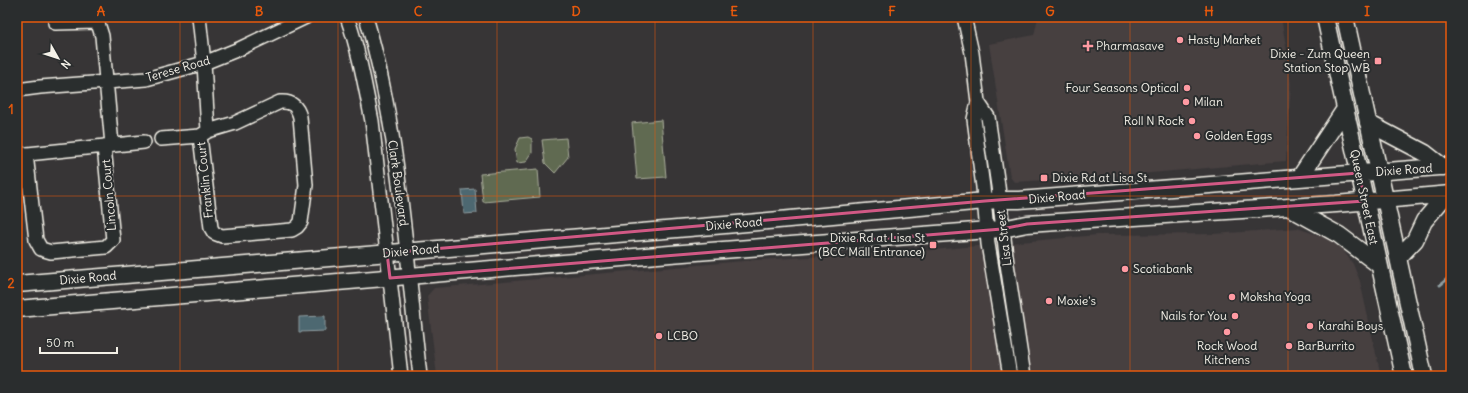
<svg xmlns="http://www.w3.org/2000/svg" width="1468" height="393" font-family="Delius,sans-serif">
	<rect width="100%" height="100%" fill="#373536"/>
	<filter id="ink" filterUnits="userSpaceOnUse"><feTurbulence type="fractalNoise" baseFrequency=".025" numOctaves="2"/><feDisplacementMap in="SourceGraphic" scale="8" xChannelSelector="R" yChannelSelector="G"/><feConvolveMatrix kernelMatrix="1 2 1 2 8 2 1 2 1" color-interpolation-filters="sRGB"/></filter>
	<g filter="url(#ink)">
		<path fill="#463f40" d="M1038,17h243l6,35 4,32 -5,77 -157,14 -115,7 -4,-5 -21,-133 45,-9z
			M1297,228l30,10 16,12 10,14 7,17 21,95h-944l-10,-80 7,-8 321,-28 178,-10 164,-15 116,-1z"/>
		<path fill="#616a51" stroke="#aaae9c" d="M661,120l5,57 -29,2 -5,-56z
			M528,137l4,2v14l-6,9 -9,1 -2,-14 5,-11z
			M566,138l2,19 -13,16 -10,-10 -3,-23z
			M538,169l2,28 -57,5 -3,-28z"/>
		<path fill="#4d6771" stroke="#909ea1" d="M475,189l2,24 -13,1 -2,-24z
			M325,316v15l-26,1v-15z"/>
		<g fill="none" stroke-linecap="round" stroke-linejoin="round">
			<path stroke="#909ea1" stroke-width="3" d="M1440,285l11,-9"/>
			<g stroke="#f4f1e8" stroke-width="16">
				<path id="minor" d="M96,17l6,19 10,109
					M199,17l5,46 4,68 27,-8 45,-21c12,-1 17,4 20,15l6,68 -5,37 -4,5 -5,3 -70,6 -8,-3 -3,-5 -11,-92 8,-5
					M347,17c12,34 18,69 25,104l29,255
					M366,17c34,116 40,239 54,359
					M964,17l8,36 6,49 -4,17 9,68 5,57 22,132
					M55,23l42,-1
					M17,90l23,-3 106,-8 58,-16 35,-14 67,-32
					M978,102l10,15 10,69 9,78 17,112
					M161,139l39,-3
					M26,154l10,86 5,9 10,3 55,-5 7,-7 -9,-94
					M18,155l126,-13"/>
			</g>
			<g stroke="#f4f1e8" stroke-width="19">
				<path id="major" d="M1325,17l79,359
					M1345,17l79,359
					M1368,123l57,30 18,14
					M1300,177l45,-68
					M1288,207l51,28 40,30
					M1398,258l17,-18 9,-19 22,-26
					M17,284l708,-59 260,-24 15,-1h19l432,-34
					M17,309l653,-55 332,-25 25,-5 309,-20 115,-10"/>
			</g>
			<use href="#minor" stroke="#2a2d2e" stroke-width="13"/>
			<use href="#major" stroke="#2a2d2e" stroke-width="16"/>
		</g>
	</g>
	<path fill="none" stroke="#d15985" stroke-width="3" stroke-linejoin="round" d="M1359,173l6,28 -338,23 -25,5 -612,49 -3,-25 598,-52z"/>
	<path fill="none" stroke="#e8590c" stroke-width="1" stroke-opacity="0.55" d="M180,17v359M338,17v359M497,17v359M655,17v359M813,17v359M971,17v359M1130,17v359M1288,17v359M17,196h1434"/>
	<g fill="#ff9aa2" stroke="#2a2d2e" stroke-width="1.5">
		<circle cx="1180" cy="40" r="4"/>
		<path d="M1086 40h4v4h4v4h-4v4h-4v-4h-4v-4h4z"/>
		<rect x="1374" y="57" width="8" height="8" rx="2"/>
		<circle cx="1187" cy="88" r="4"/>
		<circle cx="1186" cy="102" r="4"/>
		<circle cx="1192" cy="121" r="4"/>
		<circle cx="1197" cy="136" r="4"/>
		<rect x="1040" y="174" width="8" height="8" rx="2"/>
		<rect x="929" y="241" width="8" height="8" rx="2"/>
		<circle cx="1125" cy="269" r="4"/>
		<circle cx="1232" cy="297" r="4"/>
		<circle cx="1049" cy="301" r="4"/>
		<circle cx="1235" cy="316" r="4"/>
		<circle cx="1310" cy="326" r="4"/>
		<circle cx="1227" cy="332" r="4"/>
		<circle cx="659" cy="336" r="4"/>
		<circle cx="1289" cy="346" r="4"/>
	</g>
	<g text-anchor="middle" stroke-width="4" stroke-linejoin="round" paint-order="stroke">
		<g font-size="12" fill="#f4f1e8" stroke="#2a2d2e" text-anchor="start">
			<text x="1188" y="44">Hasty Market</text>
			<text x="1096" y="50">Pharmasave</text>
			<text x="1370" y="58" text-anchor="end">Dixie - Zum Queen<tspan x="1370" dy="14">Station Stop WB</tspan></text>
			<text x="1179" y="92" text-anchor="end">Four Seasons Optical</text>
			<text x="1194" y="106">Milan</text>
			<text x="1184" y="125" text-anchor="end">Roll N Rock</text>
			<text x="1205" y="140">Golden Eggs</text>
			<text x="1052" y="182">Dixie Rd at Lisa St</text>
			<text x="925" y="242" text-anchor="end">Dixie Rd at Lisa St<tspan x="925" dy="14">(BCC Mall Entrance)</tspan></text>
			<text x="1133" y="273">Scotiabank</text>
			<text x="1240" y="301">Moksha Yoga</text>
			<text x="1057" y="305">Moxie's</text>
			<text x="1227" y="320" text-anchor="end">Nails for You</text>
			<text x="1318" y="330">Karahi Boys</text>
			<text x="667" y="340">LCBO</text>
			<text x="1227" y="350" text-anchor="middle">Rock Wood<tspan x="1227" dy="14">Kitchens</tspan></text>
			<text x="1297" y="350">BarBurrito</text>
		</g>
		<g font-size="12" fill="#f4f1e8" stroke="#2a2d2e">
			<text transform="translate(178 69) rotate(-16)" y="4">Terese Road</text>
			<text transform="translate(1404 170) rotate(-4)" y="4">Dixie Road</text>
			<text transform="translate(205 180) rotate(-96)" y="4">Franklin Court</text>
			<text transform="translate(398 183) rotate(82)" y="4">Clark Boulevard</text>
			<text transform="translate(109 195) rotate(-95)" y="4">Lincoln Court</text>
			<text transform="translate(1057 197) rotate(-5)" y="4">Dixie Road</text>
			<text transform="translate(1364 197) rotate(78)" y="4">Queen Street East</text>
			<text transform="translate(734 224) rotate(-5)" y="4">Dixie Road</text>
			<text transform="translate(1004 238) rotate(-97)" y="4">Lisa Street</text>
			<text transform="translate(411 251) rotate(-5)" y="4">Dixie Road</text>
			<text transform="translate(88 278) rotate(-5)" y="4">Dixie Road</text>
		</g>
	</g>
	<rect width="1468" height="393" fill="none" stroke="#2a2d2e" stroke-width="44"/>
	<g transform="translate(58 58) rotate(129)" stroke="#2a2d2e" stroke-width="3" paint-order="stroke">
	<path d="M0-3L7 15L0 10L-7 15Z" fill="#f4f1e8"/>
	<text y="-6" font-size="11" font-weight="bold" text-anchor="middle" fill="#f4f1e8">N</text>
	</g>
	<path d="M40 347v6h77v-6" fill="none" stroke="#f4f1e8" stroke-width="2"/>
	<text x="46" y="347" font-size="12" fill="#f4f1e8" stroke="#2a2d2e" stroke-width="3" paint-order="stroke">50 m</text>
	<rect x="22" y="22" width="1424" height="349" fill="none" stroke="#e8590c" stroke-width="1.5"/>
	<g font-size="13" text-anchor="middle" font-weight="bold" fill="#e8590c">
		<text x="101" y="16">A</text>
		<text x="259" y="16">B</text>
		<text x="418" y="16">C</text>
		<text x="576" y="16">D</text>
		<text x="734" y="16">E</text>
		<text x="892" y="16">F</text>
		<text x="1050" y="16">G</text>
		<text x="1209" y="16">H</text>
		<text x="1367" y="16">I</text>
		<text x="11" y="114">1</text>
		<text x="11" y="288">2</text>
	</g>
</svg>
